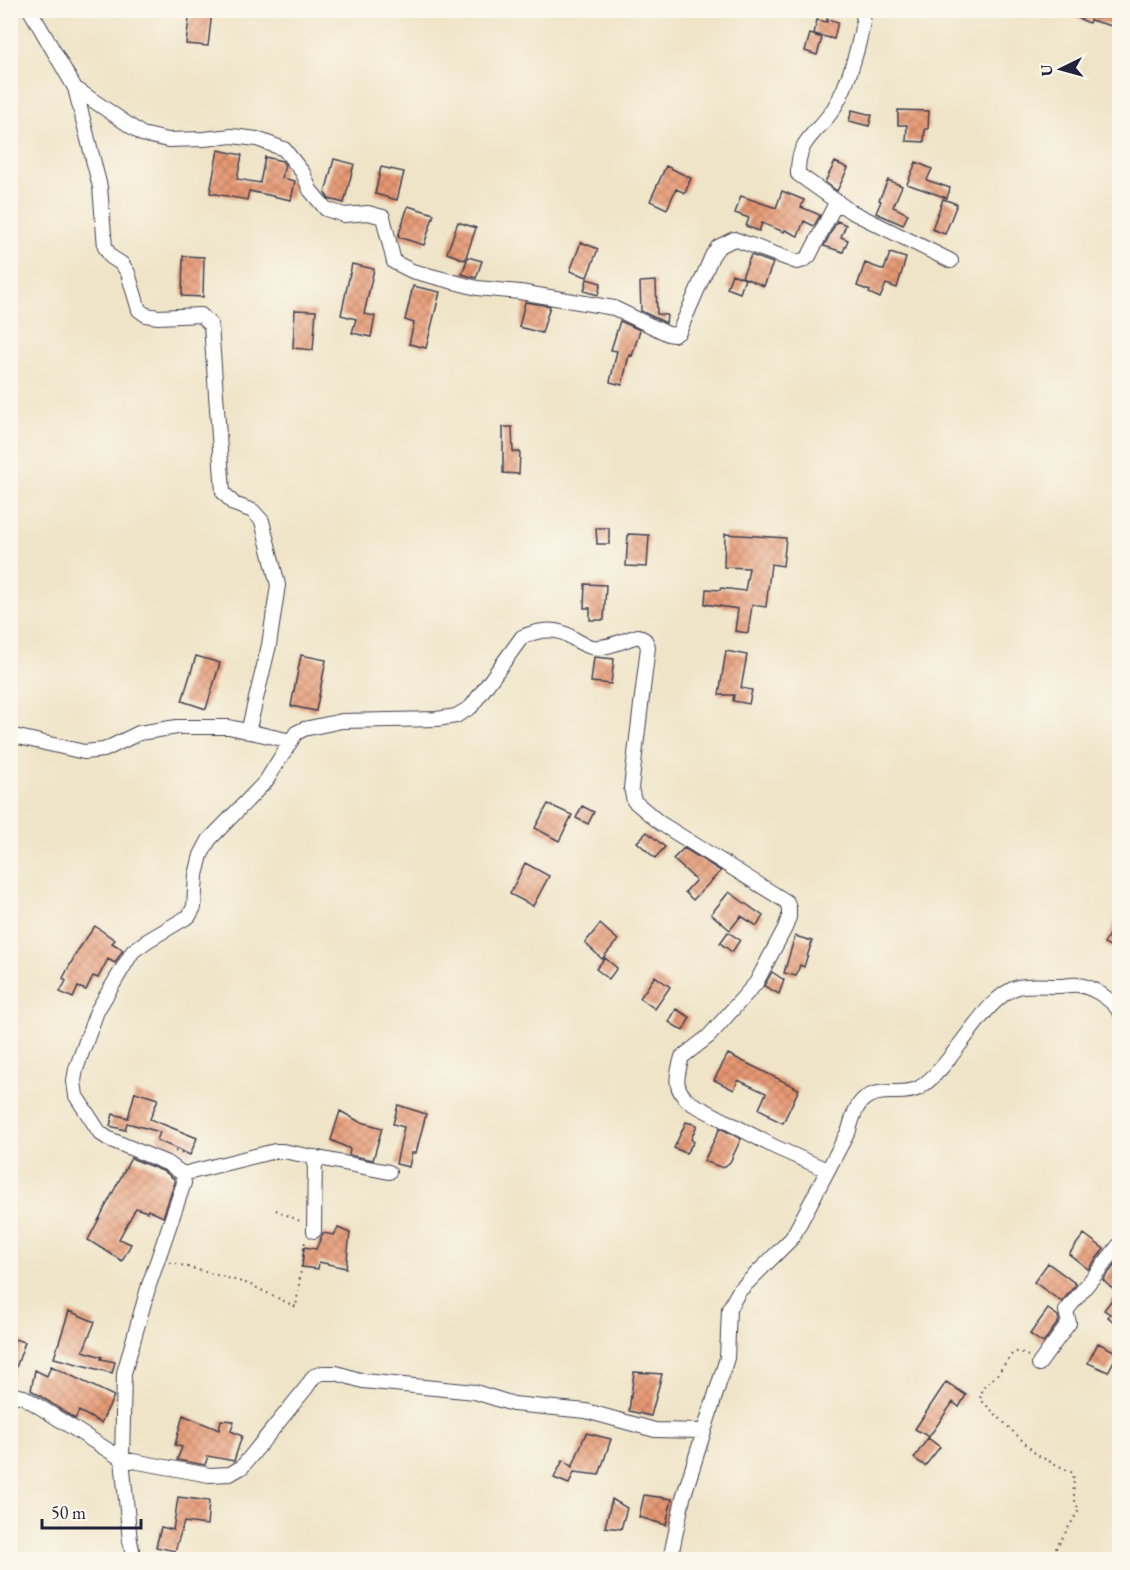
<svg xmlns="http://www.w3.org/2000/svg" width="1130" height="1570" font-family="'EB Garamond',serif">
	<defs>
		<pattern id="building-cross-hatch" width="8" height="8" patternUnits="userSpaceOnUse" patternTransform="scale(1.5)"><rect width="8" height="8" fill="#e79872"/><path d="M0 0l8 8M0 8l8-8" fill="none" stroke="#bb7c5f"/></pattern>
	</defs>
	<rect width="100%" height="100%" fill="#fbf7ec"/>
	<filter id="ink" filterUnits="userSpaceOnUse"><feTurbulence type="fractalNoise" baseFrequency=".0167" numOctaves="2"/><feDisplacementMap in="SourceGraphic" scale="12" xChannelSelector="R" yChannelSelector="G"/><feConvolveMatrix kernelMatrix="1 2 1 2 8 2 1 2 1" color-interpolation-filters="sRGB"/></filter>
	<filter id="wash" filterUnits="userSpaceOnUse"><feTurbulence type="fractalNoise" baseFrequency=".008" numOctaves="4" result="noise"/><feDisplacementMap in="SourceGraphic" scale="24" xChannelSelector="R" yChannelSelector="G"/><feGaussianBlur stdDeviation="1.35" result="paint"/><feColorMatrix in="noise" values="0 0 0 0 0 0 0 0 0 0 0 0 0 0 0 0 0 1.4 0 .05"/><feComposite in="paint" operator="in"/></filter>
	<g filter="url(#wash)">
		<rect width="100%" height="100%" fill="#efe4c7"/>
		<g id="blocks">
			<path fill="url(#building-cross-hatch)" d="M190,10l22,2 -4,34 -22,-2z
				M1059,10h60v18l-29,-8 -1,3z
				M827,19l11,3 -4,17 -20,-5 3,-14 10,2z
				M810,34l12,4 -5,17 -12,-4z
				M852,110l20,5 -3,11 -20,-5z
				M898,110l31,1 -1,18h-3l-1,13 -18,-1 1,-16h-9z
				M218,150l24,5 -5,24 23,4 5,-26 17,4 3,4 -3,13 13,3 -4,19 -42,-9 -2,9 -37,-7z
				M334,159l20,5 -10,39 -15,-4 -4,-6z
				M835,162l13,6 -11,23 -12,-9z
				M916,162l16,7 -5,11 23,8 -3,10 -40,-14z
				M666,166l25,12 -6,15 -9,-4 -9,20 -17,-8z
				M381,167l23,5 -7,28 -22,-6z
				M888,180l14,6 -9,21 15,7 -5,11 -27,-12 5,-12 -2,-1z
				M782,191l22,9 -3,7 19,8 -6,11 -10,-5 -6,15 -13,-6 -1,2 -22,-9 -3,8 -13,-5 3,-8 -14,-5 6,-17 35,12z
				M943,199l14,5 -12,30 -13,-5z
				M408,206l26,8 -10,31 -26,-8z
				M837,221l9,4 -5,12 7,3 -5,12 -19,-6z
				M458,222l18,6 -11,32 -18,-7z
				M581,242l17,7 -11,28 -17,-6z
				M890,253l16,5 -9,30 -11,-4 -6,14 -11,-5 1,-2 -13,-5 8,-23 19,7z
				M751,255l22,8 -9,23 -22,-9z
				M183,256l21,1 -1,40 -21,-1z
				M468,257l14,4 -6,17 -14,-4z
				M352,264l22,5 -10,45 11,2 -4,21 -19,-4 4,-14 -15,-4z
				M732,274l13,5 -5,14 -13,-5z
				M587,279l14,4 -3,12 -14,-4z
				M656,281l1,33 10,1 -1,8 -25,-12 -1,-29z
				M413,286l27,6 -14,56 -17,-4 5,-21 -9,-3z
				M525,302l25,4 -8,27 -23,-6z
				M295,310l21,1 -3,39 -20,-2z
				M620,321l20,9 -8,26 -3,-1 -7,30 -12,-3 7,-31 -6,-1z
				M503,427h9l1,25h7l-1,22 -16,-1z
				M596,528h13v16h-12z
				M628,534l21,1 -2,32 -21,-1z
				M725,534l61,4 -3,28 -12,-2 -5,43 -14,-2 -4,28 -13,-2 3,-22 -33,-5 1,-15 14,1 1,-2 24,3 4,-23 -25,-1z
				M585,584l21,1 -2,35h-14v-12h-6z
				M726,651l21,4 -6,33 11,2 -3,14 -16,-3 1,-6h-15z
				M301,655l25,5 -10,51 -25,-5z
				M196,656l24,7 -14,46 -24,-8z
				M594,657l20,2 -3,25 -20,-2z
				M548,804l24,11 -13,26 -24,-13z
				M582,806l12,6 -6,12 -12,-6z
				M647,832l18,15 -10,11 -18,-16z
				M684,848l37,23 -28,29 -8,-8 11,-12 -23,-21z
				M525,863l24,13 -16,30 -23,-12z
				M729,892l34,24 -6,10 -16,-10 -11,14 -19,-16z
				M1119,914v38l-15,-8z
				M600,924l18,16 -16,19 -17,-16z
				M95,926l20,14 -3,3 11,7 -8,13 -7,-4 -10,19 -5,-2 -7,14 -8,-3 -5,11 -13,-6 6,-11 -3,-3 15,-28z
				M728,932l12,8 -8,12 -12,-9z
				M795,936l17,5 -8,26 -4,-2 -4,11 -12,-3z
				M605,958l12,10 -8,11 -13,-10z
				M772,972l12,8 -5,14 -15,-8z
				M655,976l15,11 -15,22 -15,-11z
				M676,1009l14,8 -7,14 -14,-9z
				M728,1054l71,35 -16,34 -15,-7 1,-2 -10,-5 7,-16 -28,-13 -4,10 -20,-10z
				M135,1092l23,7 -8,20 47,19 -7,17 -33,-15 3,-8 -33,-9 -2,7 -15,-4 3,-12 15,4z
				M398,1105l28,9 -10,39h-4l-3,14 -13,-3 8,-37 -11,-3z
				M340,1111l18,10 24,7 -9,32 -24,-5 1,-6 -19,-9z
				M686,1122l11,3 -6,14 3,3 -8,11 -12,-5z
				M720,1128l21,11 -11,23 -7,6 -19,-7z
				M131,1158l34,14 9,7 1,3 -12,35 -15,-7 -1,2 -11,-4 -17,31 12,5 -9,17 -34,-21z
				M338,1228l12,5 -4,35 -27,-6 -1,7 -16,-2 2,-20 12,2 7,-16 11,2z
				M1084,1234l20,15 -16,20 -19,-15z
				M1118,1261l1,1v64l-11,-9 2,-3 -6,-4 13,-17 -14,-13z
				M1048,1263l28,21 -14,18 -28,-20z
				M1048,1309l10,7 1,5 -16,22 -13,-9z
				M69,1311l26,11 -12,29 19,6 -1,2 14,3 -3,11 -58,-15z
				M10,1338l15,4 -13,37h-2z
				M1098,1343l20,10 -10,19 -20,-9z
				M51,1366l63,30 -13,27 -22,-12 -4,8 -44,-29 4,-20 12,6z
				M634,1372l28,2 -11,42 -22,-5z
				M946,1382l20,13 -7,12 -6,-5 -24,35 -14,-8z
				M183,1415l36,15 2,-10 13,1 -3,10 11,5 -8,25 -26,-5 -3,9 -28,-5 5,-13 -7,-2z
				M586,1433l25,6 -12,36 -25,-3 -5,12 -15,-6 9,-18 9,7z
				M928,1438l12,9 -15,19 -11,-8z
				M644,1495l28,4 -6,26 -27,-8z
				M178,1497l31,4 -2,24 -23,-3 -9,29 -19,-4 5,-20 12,3z
				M612,1499l15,9 -6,21 -16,-2z"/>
		</g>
	</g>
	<g filter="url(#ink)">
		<use href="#blocks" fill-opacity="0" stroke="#413f50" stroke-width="1.5"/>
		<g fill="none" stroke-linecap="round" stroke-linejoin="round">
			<g stroke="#413f50" stroke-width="16">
				<path id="street" d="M30,10l45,78 25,99 5,60 6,10 11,7 6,9 11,37 7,5 12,2 43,-2 10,10 12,167 11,12 19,7 9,10 16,64 -9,60 -21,87
					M864,10c-1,26 -16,76 -30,98 -16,26 -37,30 -36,66l52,37 101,50
					M75,88l67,46 26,6 36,-1 28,-3 25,3 27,10 19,24 7,17 16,19 18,6 24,-2 15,4 11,45 18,9 65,17 43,4 94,16 54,26 6,1 5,-3 33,-76 6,-9 16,-8 63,23 7,-2 5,-4 28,-55
					M10,735l74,17 20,-2 35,-17 38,-6h52l62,14 5,-8 8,-4 38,-8 95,-2 19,-3 15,-9 51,-70c16,-7 34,-10 49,0 8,5 12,8 21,10 15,2 32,-7 46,-11l7,4 3,7 -17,141 3,13 26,22 127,79 2,7v8l-4,11 -29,55 -47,53 -27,21c-6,20 -9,33 9,46l84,44 52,23
					M183,1174l92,-23h8l106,21
					M314,1231l1,-74
					M1039,1364l30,-41 -3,-12 54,-67
					M10,1394l14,3 98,62 87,16 21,-1 12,-7 64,-79 8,-12 9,-3h13l27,8 112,11 38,12 73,7 69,19 48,1
					M134,1560l-4,-19 -8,-82 2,-86 25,-88 35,-102 -1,-9 -14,-10 -60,-25 -9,-6 -24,-37 -2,-15 2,-12 21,-58 36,-60 14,-10 42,-25 5,-9 2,-32 5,-20 8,-15 57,-59 25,-40
					M670,1560l13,-62 44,-140 2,-49 10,-18 53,-53 57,-108c8,-30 15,-39 47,-38 7,0 17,-1 23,-4 35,-22 64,-91 99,-101 12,-3 28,-1 41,-1 6,0 13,-2 19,-1 15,2 33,14 42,27"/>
			</g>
			<path stroke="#413f50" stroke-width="2" stroke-dasharray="1.5 4.5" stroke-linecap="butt" d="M175,1151l11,4
				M276,1210l26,12
				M170,1262l79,22 47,23 9,-67
				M1028,1356l-9,-5 -7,3 -16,22 -13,11 -3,12 57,56 36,18c2,16 -2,22 6,37l-30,50"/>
			<use href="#street" stroke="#fff" stroke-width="14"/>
		</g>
	</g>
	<rect width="1130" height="1570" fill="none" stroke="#fbf7ec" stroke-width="36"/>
	<g transform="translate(1061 69) rotate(265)" stroke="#fbf7ec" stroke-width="4.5" paint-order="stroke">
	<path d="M0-4.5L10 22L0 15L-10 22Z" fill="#22223b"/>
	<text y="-9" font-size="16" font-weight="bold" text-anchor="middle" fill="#22223b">U</text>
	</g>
	<path d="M42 1519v9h99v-9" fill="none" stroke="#22223b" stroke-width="3"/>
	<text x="51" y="1519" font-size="18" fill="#22223b" stroke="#fbf7ec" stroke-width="4.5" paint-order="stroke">50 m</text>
</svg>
